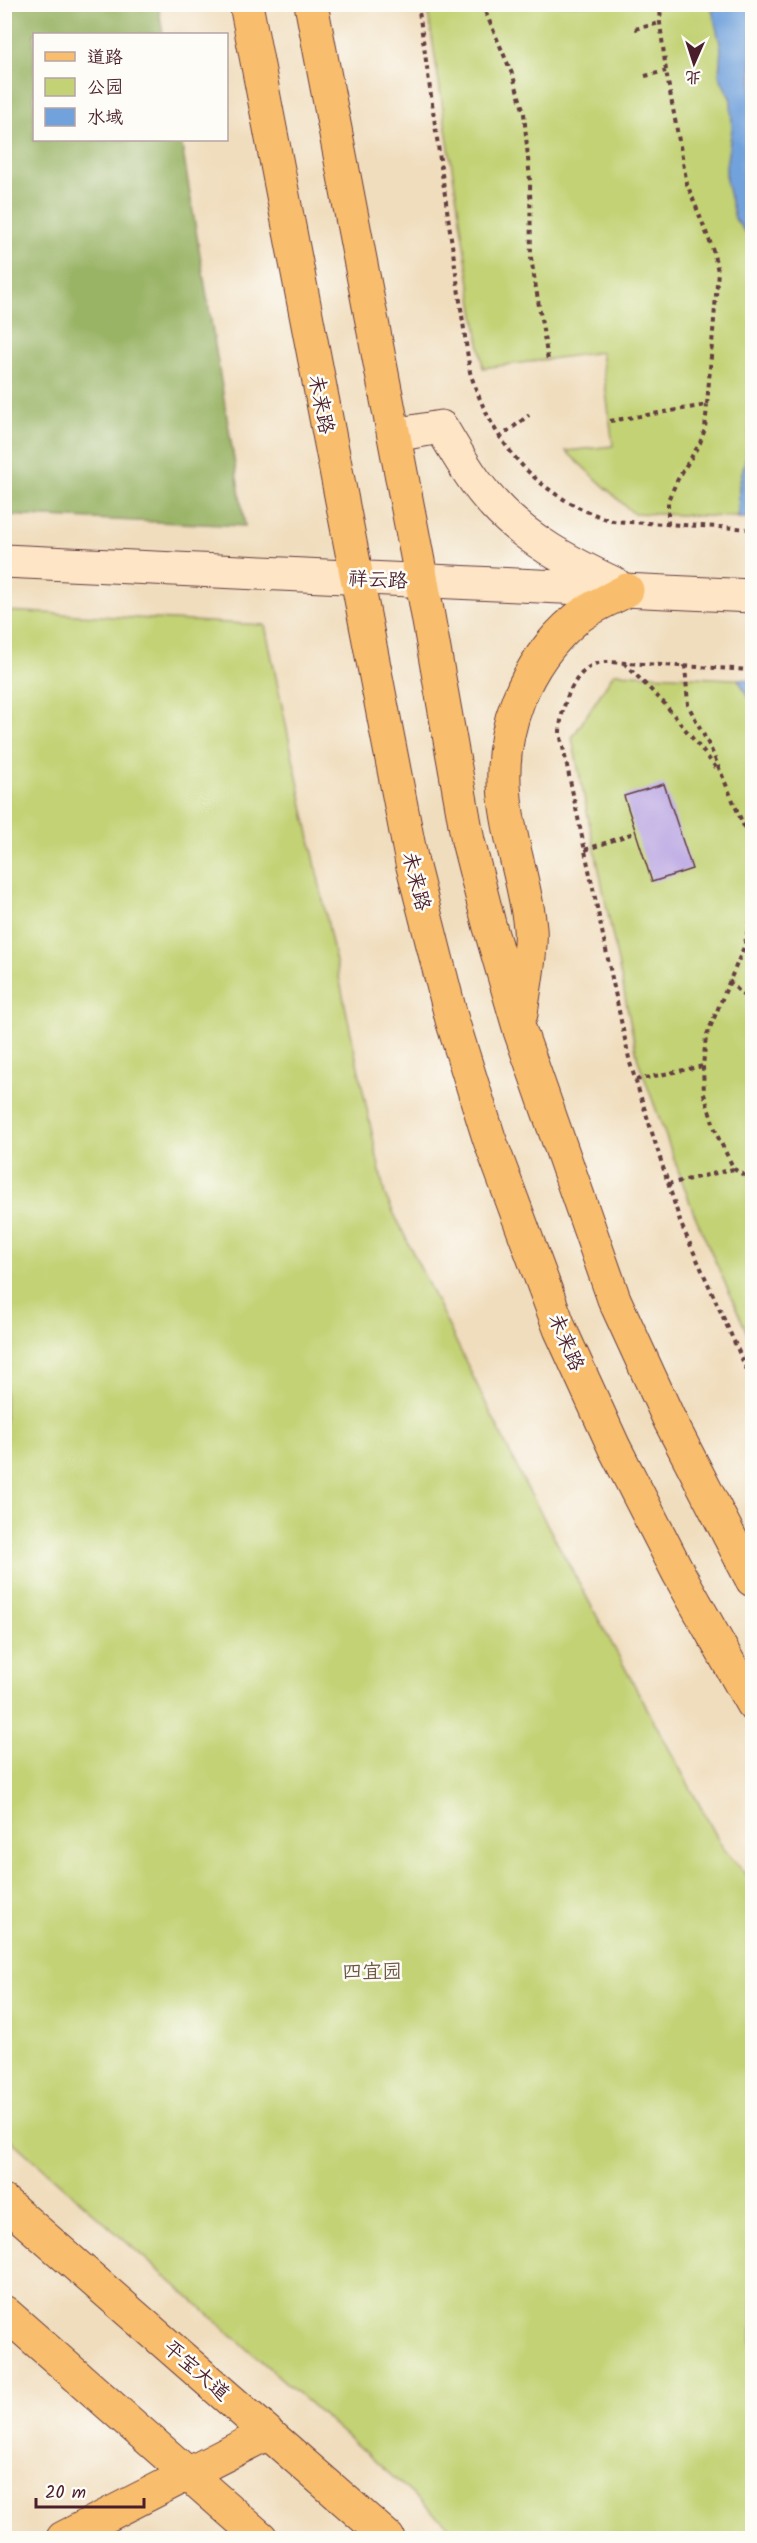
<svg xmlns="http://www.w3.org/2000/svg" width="757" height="2543" font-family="Kalam,'LXGW WenKai TC',sans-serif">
	<rect width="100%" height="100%" fill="#fdfcf7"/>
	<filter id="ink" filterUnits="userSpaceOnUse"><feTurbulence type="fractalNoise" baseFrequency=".0167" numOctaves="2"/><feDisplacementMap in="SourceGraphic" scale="12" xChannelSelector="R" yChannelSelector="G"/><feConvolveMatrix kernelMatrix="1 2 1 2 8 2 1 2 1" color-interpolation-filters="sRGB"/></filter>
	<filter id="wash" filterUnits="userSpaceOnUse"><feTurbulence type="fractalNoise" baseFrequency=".008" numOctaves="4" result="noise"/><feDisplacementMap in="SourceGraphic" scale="24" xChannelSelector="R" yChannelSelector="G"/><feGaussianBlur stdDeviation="1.35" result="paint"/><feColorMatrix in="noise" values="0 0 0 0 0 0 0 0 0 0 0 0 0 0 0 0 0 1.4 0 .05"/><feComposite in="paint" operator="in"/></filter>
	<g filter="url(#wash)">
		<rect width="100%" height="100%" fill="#f0ddbd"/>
		<path fill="#c3d274" stroke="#867850" stroke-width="1.5" d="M427,5h325v513l-119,-5 -67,-62 47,-5 -12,-94 -118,16z
			M5,611l260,14 120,570 139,287 199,366 29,33v657h-290l-457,-403z
			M614,673l138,7v664l-59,-133 -55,-151 -66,-322z"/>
		<path fill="#9ab466" stroke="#726a48" stroke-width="1.5" d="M5,4l153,1 5,29h-129v106h147l64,386 -240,-11z"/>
		<path fill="#72a2dc" stroke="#5e6084" stroke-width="1.5" d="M711,5h41v256l-3,-24 -14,-18 -9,-38v-15l6,-38 -1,-28 -12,-25 2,-27z
			M752,370v148h-14l1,-33 6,-24 6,-42z
			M738,679l14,1v23z"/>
		<g id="blocks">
			<path fill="#b7a3e2" d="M664,784l28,85 -40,13 -28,-86z"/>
		</g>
	</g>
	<g filter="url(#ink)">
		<use href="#blocks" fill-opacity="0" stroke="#633c41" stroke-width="1.5"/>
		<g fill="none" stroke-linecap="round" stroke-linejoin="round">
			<g stroke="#633c41" stroke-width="35">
				<path id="secondary" d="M394,435l47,-8c16,26 31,54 52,76 33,37 78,60 122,81
					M4,561l748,35"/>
			</g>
			<g stroke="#633c41" stroke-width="35">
				<path id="primary" d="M246,4l166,859 40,157 37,118 71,191 54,118 65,127 73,130
					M311,4l111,578 46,259 21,83 31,107 94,268 55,120 83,161
					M521,1014c3,-24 11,-64 9,-86 -4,-44 -21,-86 -25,-130 -7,-67 19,-135 71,-179 14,-12 35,-20 51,-29
					M4,2202l384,336
					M4,2312l257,226
					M63,2538l205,-105"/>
			</g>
			<path stroke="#633c41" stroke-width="4" stroke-dasharray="4.5 4.5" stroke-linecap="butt" d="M418,4l52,368c23,73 68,126 143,149l139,8
				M482,4l31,72 11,37 6,68 1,77 17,102
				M635,29l25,-6
				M645,76l21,-5
				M610,421l97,-16 11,-134 -6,-24 -25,-63 -21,-113 -6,-48 1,-19
				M499,438l30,-23
				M668,525v-25l10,-21 22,-36 5,-14 2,-24
				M624,663l40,40 54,67
				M685,665l3,40 22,42 38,89 4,29
				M752,670l-143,-8c-4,0 -10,0 -14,2 -23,9 -35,46 -35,69l70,330 51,161 71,157
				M585,850l51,-18
				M752,913l-8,34 -38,90 -3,29 1,28 13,41 17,34 18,11
				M729,981l23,23
				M636,1080l67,-14
				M668,1184l66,-15"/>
			<use href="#secondary" stroke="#fde5c5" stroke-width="33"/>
			<use href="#primary" stroke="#f9be6d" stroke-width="33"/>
		</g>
	</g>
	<g text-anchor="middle" stroke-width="5" stroke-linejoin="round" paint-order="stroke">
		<g font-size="20" fill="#4a1f2b" stroke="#fdfcf7">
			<text transform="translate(322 404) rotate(79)" y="7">未来路</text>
			<text transform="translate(378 579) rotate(3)" y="7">祥云路</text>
			<text transform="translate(417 881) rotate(76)" y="7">未来路</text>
			<text transform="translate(567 1342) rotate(67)" y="7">未来路</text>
			<text transform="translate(197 2370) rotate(41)" y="7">平宝大道</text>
		</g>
		<g font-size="20" fill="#6e5541" stroke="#fdfcf7">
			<text x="372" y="1978">四宜园</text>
		</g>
	</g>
	<rect width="757" height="2543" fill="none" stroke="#fdfcf7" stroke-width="24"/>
	<rect x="33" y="33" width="195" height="108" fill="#fdfcf7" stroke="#b5a4a5" stroke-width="1.5"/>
	<rect x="45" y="52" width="30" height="9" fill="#f9be6d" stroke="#b5a4a5" stroke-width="1.5"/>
	<text x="87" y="63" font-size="18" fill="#4a1f2b">道路</text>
	<rect x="45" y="78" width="30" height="18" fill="#c3d274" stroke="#b5a4a5" stroke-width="1.5"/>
	<text x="87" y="93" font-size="18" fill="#4a1f2b">公园</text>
	<rect x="45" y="108" width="30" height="18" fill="#72a2dc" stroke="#b5a4a5" stroke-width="1.5"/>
	<text x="87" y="123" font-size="18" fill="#4a1f2b">水域</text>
	<g transform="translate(694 63) rotate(183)" stroke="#fdfcf7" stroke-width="4.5" paint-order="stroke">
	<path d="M0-4.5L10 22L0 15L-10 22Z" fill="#4a1f2b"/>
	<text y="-9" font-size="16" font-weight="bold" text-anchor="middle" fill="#4a1f2b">北</text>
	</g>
	<path d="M36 2498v9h108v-9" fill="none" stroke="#4a1f2b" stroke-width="3"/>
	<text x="45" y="2498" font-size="18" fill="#4a1f2b" stroke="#fdfcf7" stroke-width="4.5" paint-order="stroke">20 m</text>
</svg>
